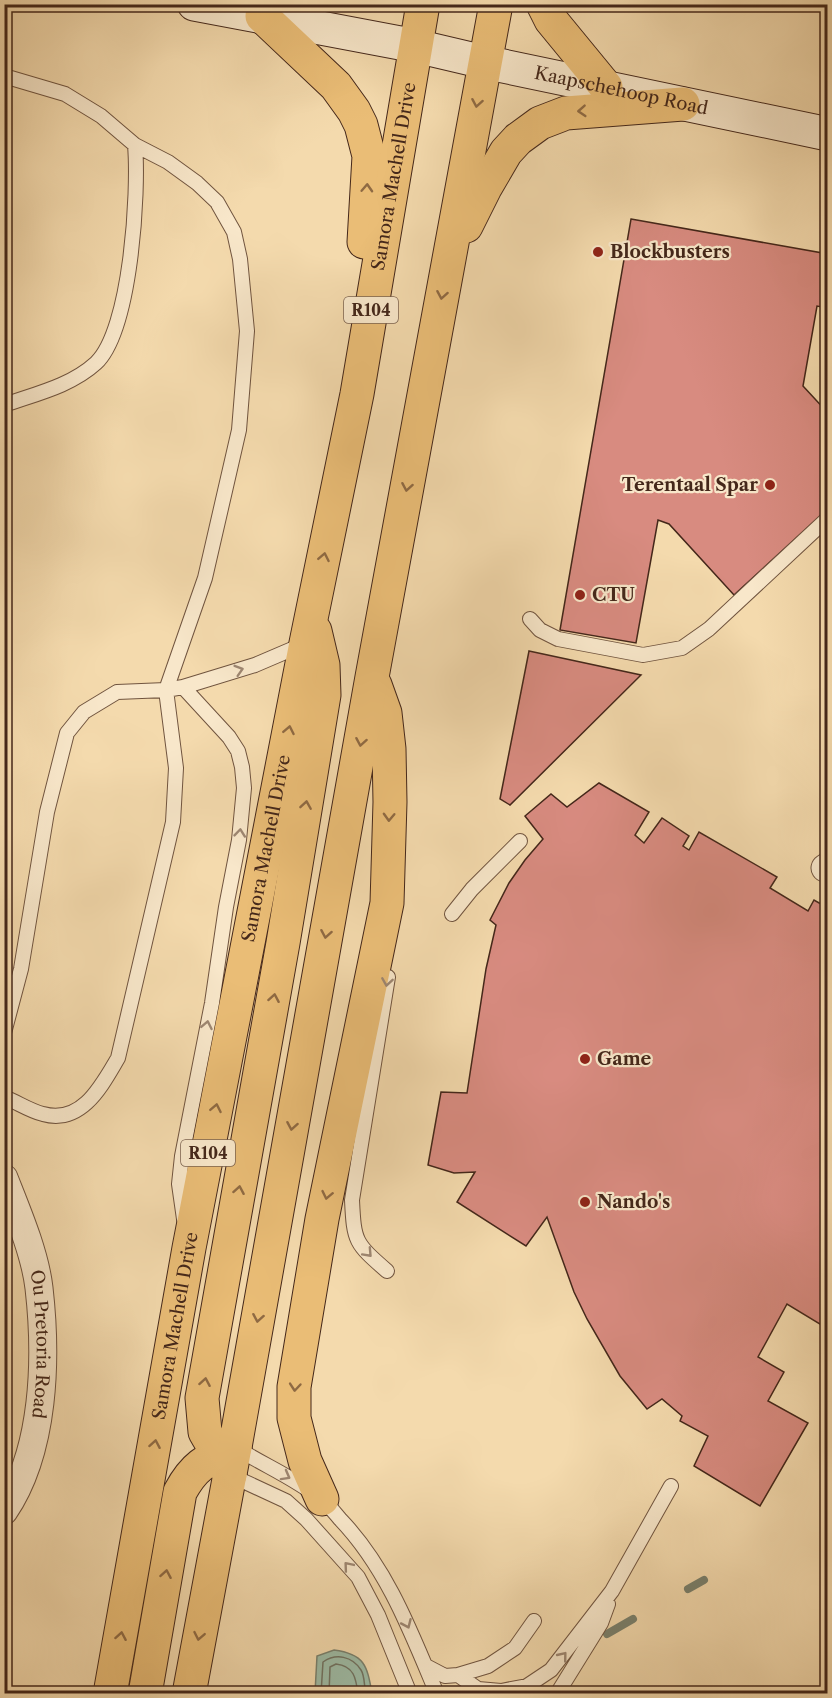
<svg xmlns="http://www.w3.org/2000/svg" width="832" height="1698" font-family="'Libre Caslon Text',serif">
	<rect width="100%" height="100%" fill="#f4daad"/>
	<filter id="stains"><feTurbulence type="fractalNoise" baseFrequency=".00333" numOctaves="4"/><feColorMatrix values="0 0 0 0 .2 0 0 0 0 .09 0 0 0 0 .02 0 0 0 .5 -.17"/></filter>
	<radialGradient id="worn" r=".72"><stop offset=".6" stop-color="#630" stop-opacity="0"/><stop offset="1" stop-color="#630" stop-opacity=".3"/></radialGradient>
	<path fill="#9dbba5" stroke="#79806d" stroke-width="1.5" d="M334,1650c31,4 33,16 38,43h-57l2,-37z"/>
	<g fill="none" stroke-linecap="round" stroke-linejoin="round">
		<path stroke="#707160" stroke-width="1.5" d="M321,1694l2,-32c13,-9 29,-6 38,8 4,6 3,17 5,24
			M329,1694l1,-27 6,-3c18,2 20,14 22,30"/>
		<path stroke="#79806d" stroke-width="8" d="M688,1589l16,-9
			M607,1634l26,-15"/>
	</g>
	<path fill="#d88b80" stroke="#44271a" stroke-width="1.5" d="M631,219l197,35v54l-11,-2 -14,80 25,27v96l-94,86 -65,-71 -11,-4 -22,123 -76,-13z
		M529,651l112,24 -131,130 -10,-6z
		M599,783l50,29 -14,23 9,8 18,-25 27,18 -6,10 6,4 10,-18 78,45 -7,11 38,23 6,-11 14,8v421l-41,-25 -29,53 26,15 -16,29 40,22 -48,83 -66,-40 14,-30 -28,-15 2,-5 -20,-17 -15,10 -27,-33 -33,-57 -13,-27 -27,-75 -21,29 -69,-44 18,-30 -21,1 -26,-8 13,-73 26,1 19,-124 10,-44 -6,-5 19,-37 16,-23 18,-21 -18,-23 26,-22 16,13z"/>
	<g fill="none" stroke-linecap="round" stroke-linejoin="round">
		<g stroke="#70543f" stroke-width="16">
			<path id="lane" d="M4,76l61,18 36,22 34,29c4,47 -4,185 -39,218 -25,23 -61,31 -92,42
				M530,619l10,11 18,9 85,16 39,-7 27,-19 119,-111
				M183,687l46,50 9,14 4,16 2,21 -5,52 -13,67 -14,96 -30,153 -3,28 5,35
				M452,914l20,-25 48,-48
				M4,1033l17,-64 26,-157 20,-79 17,-21 33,-20 49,-2 17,-3 72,-22 49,-21
				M4,1097c13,5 26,14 39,17 39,11 59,-29 75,-56l55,-236 3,-54 -10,-78 39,-112 34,-148 8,-99 -7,-72 -6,-27 -17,-30 -20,-19 -29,-21 -33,-17
				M387,1271c-32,-28 -33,-29 -35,-71l36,-223
				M235,1447c28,18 60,31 86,52 7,5 13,13 19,20 47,49 71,113 97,175
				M230,1475l56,26 20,18 52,58 20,38 32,79
				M426,1666l19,10 13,-1 30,-9 27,-18 19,-27
				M458,1675l20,14 23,2 26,-5 24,-16 61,-79 59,-105
				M557,1694l44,-71 7,-19"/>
		</g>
		<g stroke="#70543f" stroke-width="29">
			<g id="street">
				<path d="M825,868l3,-2"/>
				<path id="s1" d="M4,1178c13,33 31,75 35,110 8,70 6,163 -35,223"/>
			</g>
		</g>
		<g stroke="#44271a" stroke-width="35">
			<g id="secondary">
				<path id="s2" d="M194,4l222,42 68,16 344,72"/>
			</g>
		</g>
		<g stroke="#44271a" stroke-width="35">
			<g id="primary">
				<path d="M543,4l8,16 55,67"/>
				<path d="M262,16l74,70 18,25 7,14 8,31 -5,86"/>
				<path d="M466,226l19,-38 21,-36 12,-13 22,-16 26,-10 117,-9"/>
				<path d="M230,1475l-25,-43 -3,-34 81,-455 41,-248 -1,-30 -8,-34"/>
				<path d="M322,1499l-17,-38 -11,-43v-31l28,-168 65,-316 3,-101 -1,-53 -4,-36 -10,-28"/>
				<path id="s3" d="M110,1694l79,-446 117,-605 51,-249 66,-390"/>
				<path d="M145,1694l35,-202c15,-28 27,-32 55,-45"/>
				<path d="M189,1694l46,-247 137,-770 124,-673"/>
			</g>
		</g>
		<use href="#lane" stroke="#f8e7ca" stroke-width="14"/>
		<use href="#street" stroke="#f8e7ca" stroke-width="27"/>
		<use href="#secondary" stroke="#f8e7ca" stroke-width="33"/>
		<use href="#primary" stroke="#eabd76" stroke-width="33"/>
	</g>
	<defs><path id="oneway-chevron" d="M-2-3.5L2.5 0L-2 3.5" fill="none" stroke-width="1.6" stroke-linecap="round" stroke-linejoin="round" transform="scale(1.5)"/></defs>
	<g stroke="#8f6a43">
		<use href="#oneway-chevron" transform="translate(477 103) rotate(100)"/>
		<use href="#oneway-chevron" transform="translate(582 111) rotate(176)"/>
		<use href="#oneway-chevron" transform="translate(367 188) rotate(-87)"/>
		<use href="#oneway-chevron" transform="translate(442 295) rotate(100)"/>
		<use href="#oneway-chevron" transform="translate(407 487) rotate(100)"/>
		<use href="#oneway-chevron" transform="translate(324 557) rotate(-79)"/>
		<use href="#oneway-chevron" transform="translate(289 730) rotate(-79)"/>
		<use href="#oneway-chevron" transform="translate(361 742) rotate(100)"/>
		<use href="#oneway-chevron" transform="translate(306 805) rotate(-81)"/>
		<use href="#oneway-chevron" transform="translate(389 817) rotate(92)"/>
		<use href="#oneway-chevron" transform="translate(326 934) rotate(100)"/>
		<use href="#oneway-chevron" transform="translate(274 998) rotate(-80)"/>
		<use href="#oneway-chevron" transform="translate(216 1108) rotate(-79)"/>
		<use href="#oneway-chevron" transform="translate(292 1126) rotate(100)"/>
		<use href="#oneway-chevron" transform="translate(239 1190) rotate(-80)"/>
		<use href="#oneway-chevron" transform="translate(327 1195) rotate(102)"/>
		<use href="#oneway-chevron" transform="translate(258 1318) rotate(100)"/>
		<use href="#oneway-chevron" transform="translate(205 1382) rotate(-80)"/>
		<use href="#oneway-chevron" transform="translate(295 1387) rotate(95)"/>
		<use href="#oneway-chevron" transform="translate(155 1444) rotate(-80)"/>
		<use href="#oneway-chevron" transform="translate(166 1574) rotate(-80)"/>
		<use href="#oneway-chevron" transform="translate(121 1636) rotate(-80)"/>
		<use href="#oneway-chevron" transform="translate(199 1636) rotate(101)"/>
	</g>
	<g stroke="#9e8772">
		<use href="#oneway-chevron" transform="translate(239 670) rotate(-17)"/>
		<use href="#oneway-chevron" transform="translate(240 833) rotate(-84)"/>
		<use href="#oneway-chevron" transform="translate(387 982) rotate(99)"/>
		<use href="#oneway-chevron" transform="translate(207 1025) rotate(-79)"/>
		<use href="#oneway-chevron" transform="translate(368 1253) rotate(47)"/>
		<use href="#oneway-chevron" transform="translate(286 1476) rotate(29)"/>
		<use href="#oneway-chevron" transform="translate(348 1566) rotate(-130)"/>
		<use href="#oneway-chevron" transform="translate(407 1624) rotate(66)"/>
		<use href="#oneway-chevron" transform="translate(563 1656) rotate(-51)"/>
	</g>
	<g fill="#8f2418" stroke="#f8e7ca" stroke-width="2">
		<circle cx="598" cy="252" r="6"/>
		<circle cx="770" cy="485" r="6"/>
		<circle cx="580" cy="595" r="6"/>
		<circle cx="585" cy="1059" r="6"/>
		<circle cx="585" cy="1202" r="6"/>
	</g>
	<g text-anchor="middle" stroke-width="4.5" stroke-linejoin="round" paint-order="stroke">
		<g fill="#f8e7ca" stroke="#7a614f" stroke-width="1.5">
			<rect x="344" y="297" width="54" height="26" rx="4.5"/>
			<rect x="181" y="1140" width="54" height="26" rx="4.5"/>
		</g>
		<g font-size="16" font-weight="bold" fill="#44271a">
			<text x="371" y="316">R104</text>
			<text x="208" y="1159">R104</text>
		</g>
		<g font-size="18" fill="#44271a" stroke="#f8e7ca">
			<text dy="6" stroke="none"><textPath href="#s2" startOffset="436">Kaapschehoop Road</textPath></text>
			<text dy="6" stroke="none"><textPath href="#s3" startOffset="1544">Samora Machell Drive</textPath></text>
			<text dy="6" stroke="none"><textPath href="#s3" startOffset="860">Samora Machell Drive</textPath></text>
			<text dy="6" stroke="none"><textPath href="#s3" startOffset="374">Samora Machell Drive</textPath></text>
			<text dy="6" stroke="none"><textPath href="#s1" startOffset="172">Ou Pretoria Road</textPath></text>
		</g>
		<g font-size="18" font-weight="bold" fill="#44271a" stroke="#f8e7ca" text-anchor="start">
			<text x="610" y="258">Blockbusters</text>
			<text x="758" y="491" text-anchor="end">Terentaal Spar</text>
			<text x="592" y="601">CTU</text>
			<text x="597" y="1065">Game</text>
			<text x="597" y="1208">Nando's</text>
		</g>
	</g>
	<rect width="832" height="1698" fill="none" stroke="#f4daad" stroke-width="24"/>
	<rect x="6" y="6" width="820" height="1686" fill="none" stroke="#44271a" stroke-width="3"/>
	<rect x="12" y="12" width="808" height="1674" fill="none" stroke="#44271a" stroke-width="1.5"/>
	<rect width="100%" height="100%" filter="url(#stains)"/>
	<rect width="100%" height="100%" fill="url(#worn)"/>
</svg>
